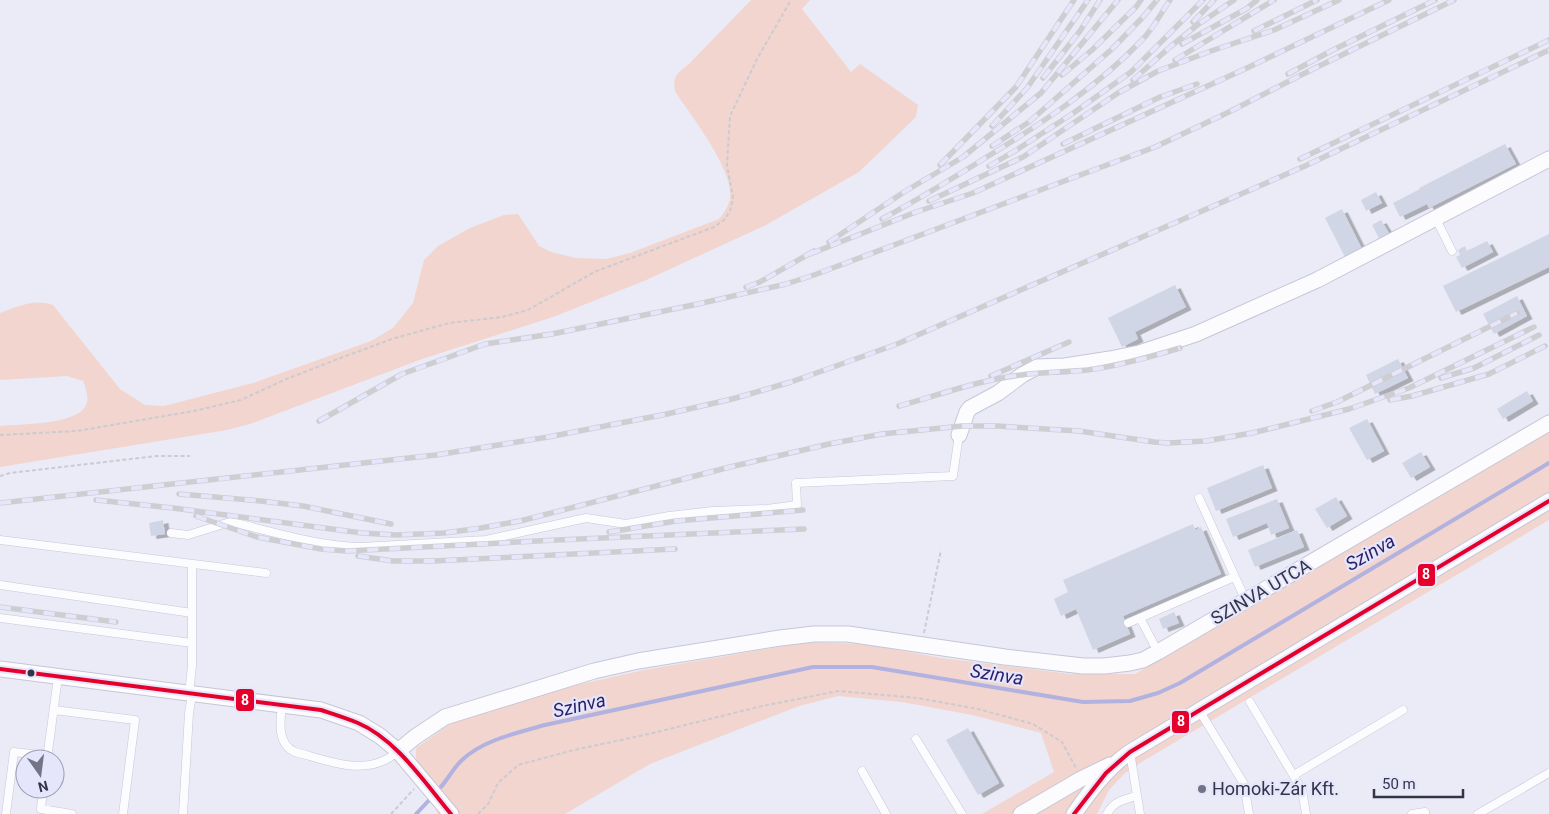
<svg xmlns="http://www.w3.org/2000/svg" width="1549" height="814" font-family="Roboto,sans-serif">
	<defs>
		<filter id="shadow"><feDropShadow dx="5.5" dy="3" stdDeviation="0" flood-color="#0004"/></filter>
	</defs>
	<rect width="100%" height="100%" fill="#eaebf7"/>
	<path fill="#f2d5ce" d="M751,0h59l-8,9 49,63 9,-8 58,41 -2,12 -57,55 -93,53 -122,56 -91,36 -131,42 -169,64 -26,7 -227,37v-41c21,-2 73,-1 85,-19 5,-8 1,-18 -2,-26l-16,-5 -67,4v-67c17,-6 34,-15 53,-8l67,84 25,16 19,1 89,-23 118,-42 22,-13 20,-25 11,-43 14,-14 32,-18 34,-13 14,-1 21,32 12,6 25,6 30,1 24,-6 89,-34c5,-6 9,-12 11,-20 5,-27 -39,-84 -54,-106 -5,-15 1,-20 12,-28z
		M1549,429v91l-409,243 -16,11 -15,16 -12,24h-115l72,-42 -13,-39 -69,-18 -70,-13 -64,-6 -39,10 -149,58 -85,50h-127l-22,-54v-12l34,-24 95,-32 99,-22 164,-28 58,2 75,14 130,16h64z"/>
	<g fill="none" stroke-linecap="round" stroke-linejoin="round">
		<path stroke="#b1b2e0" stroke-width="4" d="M437,791c10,-9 15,-22 25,-31 21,-20 55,-27 83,-35l268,-58h59l211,35 47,-1 28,-8 22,-10 369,-220
			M416,814l17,-18"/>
	</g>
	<path fill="#d0d6e5" filter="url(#shadow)" d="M1505,144l11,20 -87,44 -2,-4 -27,13 -7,-14 27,-14 -1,-1z
		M1376,192l6,11 -16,8 -5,-11z
		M1342,209l20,40 -17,8 -20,-39z
		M1381,220l9,15 -10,5 -8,-15z
		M1549,234v33l-93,45 -13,-26z
		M1487,241l6,11 -31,16 -6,-11 4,-2 -2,-5 7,-4 2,5z
		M1175,285l11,22 -51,25 3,7 -16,8 -14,-29z
		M1517,296l10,20 -33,18 -11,-20z
		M1398,359l10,19 -33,16 -9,-19z
		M1527,391l6,10 -30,18 -6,-10z
		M1367,419l17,32 -17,9 -18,-32z
		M1421,452l9,15 -19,11 -9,-15z
		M1263,465l9,23 -56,23 -9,-23z
		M1336,497l11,19 -20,12 -12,-19z
		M1277,499l12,29 -18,7 -4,-12 -34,14 -7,-18z
		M163,520l2,14 -14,2 -2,-13z
		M1193,524l2,6 6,-3 20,47 -98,42 7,18 -37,16 -17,-41 -15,7 -7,-17 14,-7 -5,-12z
		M1297,530l7,17 -49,20 -7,-17z
		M1174,612l5,11 -16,6 -4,-10z
		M968,728l31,55 -21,12 -32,-55z"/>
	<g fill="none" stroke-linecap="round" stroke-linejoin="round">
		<g stroke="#c6c7d6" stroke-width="9">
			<path id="service" d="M1436,219l16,32
				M1199,498l47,103
				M171,533l17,2 42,-13 6,1c41,10 83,23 125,24l125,-7 100,-22 40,6 43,-8 44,-5 54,-2 30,-4 -1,-22 157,-7 6,-41
				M0,540l266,33
				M0,585l192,28
				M0,618l192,25
				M1140,618l18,34
				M1128,623l106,-46
				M189,694l3,-28v-101
				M1250,702l52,88 4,24
				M282,705c-2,17 -5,39 13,47 28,7 62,22 90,8 5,-2 9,-6 13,-9
				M54,710l81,10 -12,94
				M1199,710l45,74 5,30
				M916,739l46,75
				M1130,752l10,62
				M47,759l11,-82
				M862,771l24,43
				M1294,775l109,-65
				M43,789l-2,20 31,5
				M6,814l8,-62 34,4
				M183,814l6,-101 3,-18
				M1107,814c6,-12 17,-15 30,-18
				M1412,814l13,-2v2
				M1478,814l71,-41"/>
		</g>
		<g stroke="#c6c7d6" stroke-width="17">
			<path id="minor" d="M959,435l8,-23 3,-4 28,-15 24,-18 15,-8 28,-1 45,-7 29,-6 57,-19 121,-54 232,-121
				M0,669l321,41 38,13 21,13 18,15 53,63
				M398,751l17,-14 30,-20 149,-46 44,-10 142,-23 34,-4h34l157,23 78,9h21l26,-3 13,-3 15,-8 391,-229
				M1021,814l60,-35 29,-14
				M1074,814c16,-23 33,-46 56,-62l419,-251"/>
		</g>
		<path stroke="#cbcbd1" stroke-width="2" stroke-dasharray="4 2.5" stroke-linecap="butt" d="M0,435l77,-4 117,-20 47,-11 43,-20 59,-23 49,-18 57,-16 53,-6 26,-7 66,-38 120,-45 10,-7 6,-9 3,-13 -6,-33 3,-49 27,-57 34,-59
			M0,476l10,-3 146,-17h34
			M924,633l17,-83
			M391,814l23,-25
			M478,814l10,-10 10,-21 20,-18 56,-15 75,-16 109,-27 80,-16 80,7 60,11 55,15 29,18 14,26"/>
		<use href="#service" stroke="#fcfcfe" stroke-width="8"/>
		<use href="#minor" stroke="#fcfcfe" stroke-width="15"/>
		<g stroke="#ceced2" stroke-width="5.5">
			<path id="rail" d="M1193,22l21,-22
				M1254,31l63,-31
				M1182,44l64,-35 11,-9
				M1175,60l99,-60
				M1288,74l45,-24 102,-50
				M1062,75l30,-25 44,-43 5,-7
				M1043,78l37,-47 20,-31
				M1133,80l37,-33 26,-21 38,-26
				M992,126l35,-38 61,-88
				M1063,144l97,-47 37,-13
				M992,146l37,-24 83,-73 31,-32 14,-17
				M1300,159l249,-119
				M940,165l76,-78 58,-87
				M989,166l29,-17 54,-35 59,-42 72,-72
				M929,201l94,-44 95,-64 40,-22 53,-20 63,-21 65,-30
				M882,219c37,-20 73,-42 108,-64 54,-33 108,-69 152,-115 11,-11 19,-27 28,-40
				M829,242l75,-50 59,-35 78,-64 77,-93
				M810,254l106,-42 57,-19 274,-125 142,-68
				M746,287l14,-5 54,-31
				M991,376l78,-34
				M1441,378l33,-10 65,-33
				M1390,400l22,-4 77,-22 56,-28
				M899,406c40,-11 80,-26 122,-31 22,-3 44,-3 66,-5 32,-4 63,-13 93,-22
				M1312,411l25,-9 180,-89
				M319,421l83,-47 83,-30 67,-10 146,-30 88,-20 28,-9 341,-128 74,-35 74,-38 151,-74
				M179,494l82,7 42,5 88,18
				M96,500l77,8 189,25 34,2 48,-2 37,-5 39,-7 210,-54 99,-23 53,-10 80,-8h35l82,5 75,11 14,1 38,-2 46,-8 97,-24 60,-21 125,-61
				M0,503l436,-48 112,-18 119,-23 65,-15 59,-17 45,-16 61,-22 408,-178 244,-116
				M196,516l61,21 64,12 26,2 210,-11 247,-11
				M609,532l67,-11 127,-11
				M358,556l35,5h41l241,-12
				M0,607l116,15"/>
		</g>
		<use href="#rail" stroke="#e5e6fc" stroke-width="4" stroke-dasharray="11" stroke-linecap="butt"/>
		<g stroke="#e5e6fc" stroke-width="8">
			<path id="bus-1" d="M0,669l321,41c12,4 25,8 37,13 38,16 67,60 93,91
				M1074,814l32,-41 24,-21 419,-251"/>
		</g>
		<use href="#bus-1" stroke="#e4002b" stroke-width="4"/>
	</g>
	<circle fill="#333448" stroke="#e5e6fc" stroke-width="2" cx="31" cy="673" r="4.5"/>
	<circle fill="#737485" stroke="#e5e6fc" stroke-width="2" cx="1202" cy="789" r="5"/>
	<g text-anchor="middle" stroke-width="4.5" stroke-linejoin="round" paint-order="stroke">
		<g font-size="18" fill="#333448" stroke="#e5e6fc">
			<text transform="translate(1261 592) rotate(-30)" y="6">SZINVA UTCA</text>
		</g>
		<g font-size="18" fill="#333448" stroke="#e5e6fc" text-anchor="start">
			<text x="1212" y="795">Homoki-Zár Kft.</text>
		</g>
		<g font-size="19" font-style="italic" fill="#2a1f66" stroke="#e5e6fc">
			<text transform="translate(1370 552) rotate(-30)" y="7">Szinva</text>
			<text transform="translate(997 674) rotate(9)" y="7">Szinva</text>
			<text transform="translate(579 705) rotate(-13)" y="7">Szinva</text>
		</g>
	</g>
	<g stroke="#e5e6fc" stroke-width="2">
		<rect x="1417" y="563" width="19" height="24" rx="5" fill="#e4002b"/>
		<rect x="235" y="688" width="20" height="24" rx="5" fill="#e4002b"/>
		<rect x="1171" y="710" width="19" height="24" rx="5" fill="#e4002b"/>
	</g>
	<g font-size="14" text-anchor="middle" font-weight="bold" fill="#fff">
		<text x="1426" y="579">8</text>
		<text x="245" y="705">8</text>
		<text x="1181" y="726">8</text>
	</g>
	<g transform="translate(40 774) rotate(166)"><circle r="24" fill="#e5e6fc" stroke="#9e9fb4"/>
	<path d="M0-4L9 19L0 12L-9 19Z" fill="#737485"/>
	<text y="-8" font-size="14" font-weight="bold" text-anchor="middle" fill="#333448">N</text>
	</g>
	<path d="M1374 789v8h89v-8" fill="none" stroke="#333448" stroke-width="2.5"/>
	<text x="1382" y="789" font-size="15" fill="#333448" stroke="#e5e6fc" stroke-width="4" paint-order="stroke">50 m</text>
</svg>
